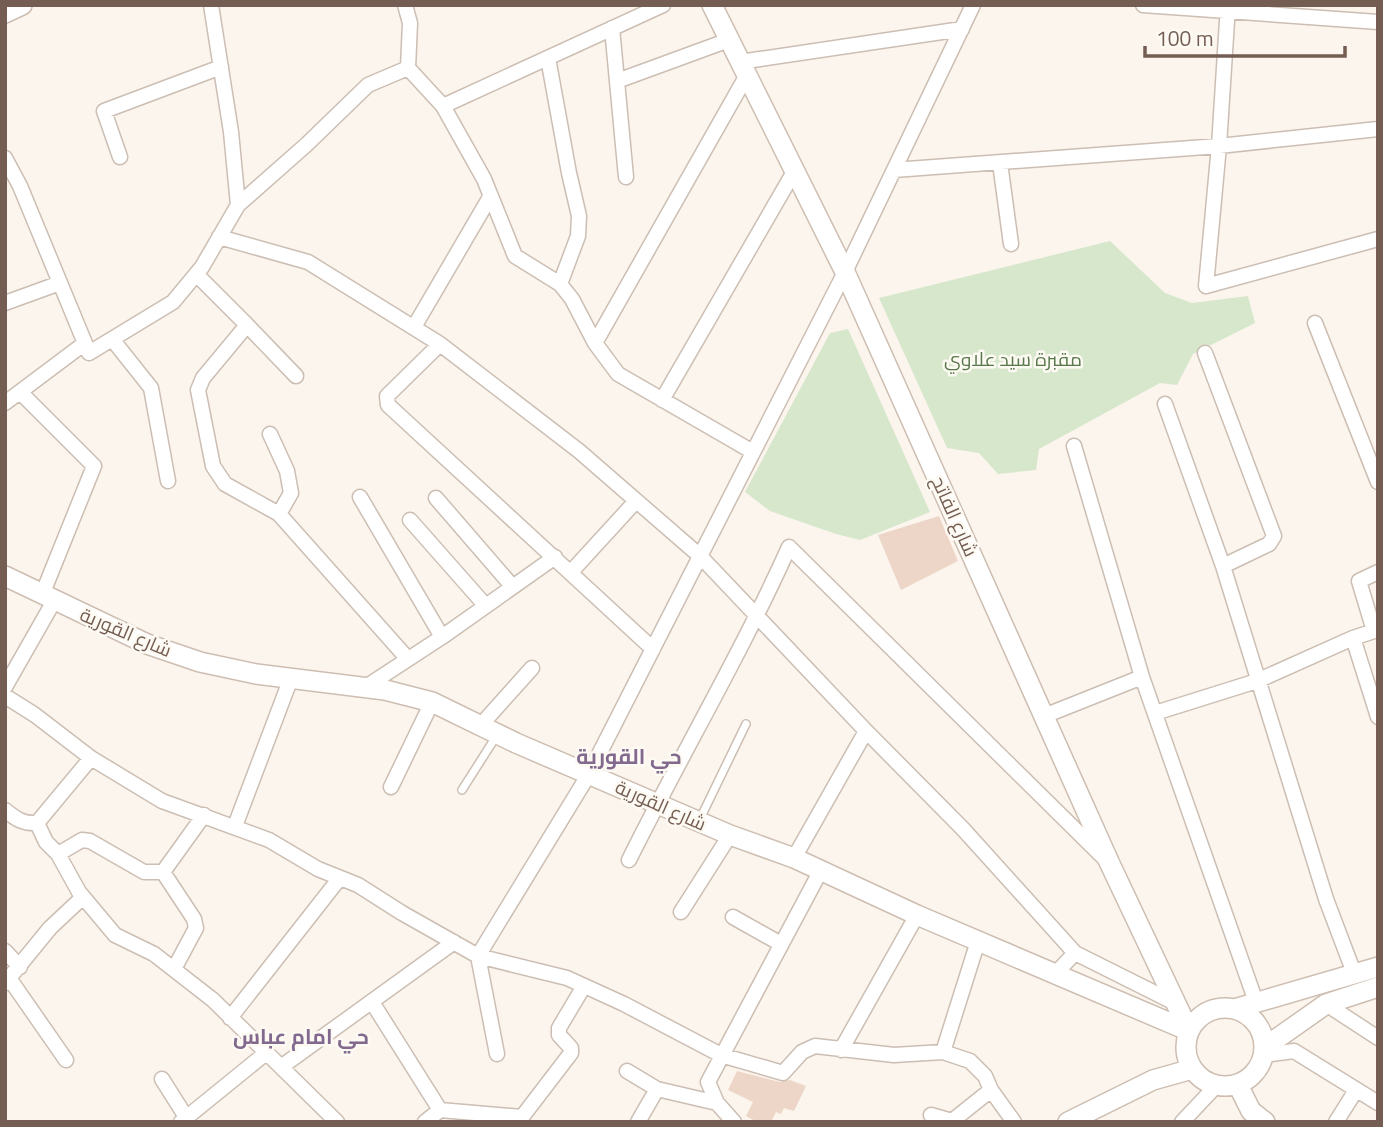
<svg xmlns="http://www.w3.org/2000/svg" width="1383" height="1127" font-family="'Titillium Web',Cairo,sans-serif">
	<rect width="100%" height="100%" fill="#fbf5ed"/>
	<path fill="#d7e7cc" d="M1110,241l55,52 27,10 56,-7 7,27 -62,31 -16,31 -17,-2 -121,66 -3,21 -38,4 -19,-21 -32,-5 -68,-150z
		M848,329l82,183 -70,28 -24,-6 -66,-23 -25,-19 85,-159z"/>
	<path fill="#edd6c7" d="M939,516l19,45 -57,29 -23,-55z
		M737,1071l43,11 10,-2 16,6 -12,25 -10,-3 -3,6 -5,-2 -5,10h-14l-11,-6 7,-14 -25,-12z"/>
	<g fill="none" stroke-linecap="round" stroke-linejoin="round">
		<g stroke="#ccbeb3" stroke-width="10">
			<path id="lane" d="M462,790l35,-55
				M699,821l47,-97"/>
		</g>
		<g stroke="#ccbeb3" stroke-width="17">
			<path id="street" d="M211,5l20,127 7,73
				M1143,5l235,17
				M1228,5l-9,141 -13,140 172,-47
				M612,28l14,149
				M548,58l21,115 10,43 -1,20 -18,48
				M740,62l222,-33
				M408,68l35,38 41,73 31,77 45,28 12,15 23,44 23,31 135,78
				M617,81l112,-41
				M443,106l220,-101
				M120,157l-16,-46 117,-44
				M5,158l15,28 69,167 84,-51 29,-35 36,-62 68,-60 62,-60 40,-17 2,-45 -5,-18
				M1000,163l11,81
				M894,170l325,-24 159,-17
				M219,237l89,25 132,82 139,107 121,105 166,175 97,98 112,124 102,51
				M196,274l51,51 -44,53 -5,12 15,76 12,18 54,30 128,144
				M5,303l55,-20
				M1315,323l63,159
				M247,325l49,51
				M414,327l76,-130
				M112,339l39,49 17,93
				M595,343l152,-268
				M440,344l-53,52 1,9 265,244
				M1205,353l69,183 -5,8 -46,22
				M20,392l74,74 -52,129
				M662,400l133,-230
				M5,403l80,-60
				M1165,404l58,162 103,333 28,74
				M270,434l17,37 4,22 -12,21
				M1074,446l68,231 114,325
				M360,497l82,140
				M436,498l76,88
				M410,520l75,85
				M571,572l65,-71
				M1353,638l25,79
				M5,687l49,-86
				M364,688l78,-51 113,-80
				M5,696l30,19 56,43
				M1155,713l102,-32 96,-43 21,-7 -15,-50 19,-9
				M1044,716l98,-39
				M481,725l51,-57
				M391,787l41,-85
				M5,810c11,9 18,14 32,13
				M235,826l56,-148
				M58,854l24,-14 8,1 54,31h19
				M794,858l72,-127
				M629,860c52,-105 112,-206 160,-313l315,311
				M681,912l49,-77
				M733,917l48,27
				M5,951l15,16
				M174,969l22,-41 -2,-9 -31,-47 41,-57
				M1055,974l20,-21
				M9,978l57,82
				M5,983l45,-55 33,-31
				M372,1002l68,108
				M1326,1004l52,34
				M230,1018l109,-139
				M841,1050l76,-135
				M943,1052l35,-111
				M497,1054l-19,-98 111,-182 256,-502 128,-267
				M1264,1055l30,-4 84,52
				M281,1067l173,-125
				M627,1071l30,18 60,14
				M162,1079l24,38
				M931,1115l21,6 39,-31
				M522,1117l49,-64v-5l-12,-13v-7l25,-42
				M181,1122l85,-69
				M337,1122l-124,-122 -59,-46 -39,-19 -36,-43 -21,-38 -12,-12 -9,-19 54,-65 71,43 107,39 49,29 40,16 44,28 76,43 89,22 57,26 97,51 62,18 19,-21 13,-6 79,9 49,-3 27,9 15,15 6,14 23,32
				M425,1122l15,-12 82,7 -4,5
				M638,1122l19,-33
				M734,1122l-17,-19 -9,-21 112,-210
				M1182,1122l34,-36
				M1336,1122l20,-32"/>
		</g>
		<g stroke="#cebeb1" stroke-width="22">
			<path id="secondary" d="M712,5l133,267 265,592 79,167
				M5,13l17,-8
				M5,576l142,68 53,18 56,12 129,16 47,12 84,41 214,92 64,23 123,57 272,116
				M1186 1047a39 39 0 1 1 78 0a39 39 0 1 1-78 0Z
				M1234,1009l144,-42
				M1265,1047l61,-43 52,-17
				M1238,1085l13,26 14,11
				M1068,1122l85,-42 39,-11"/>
		</g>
		<use href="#lane" stroke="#fff" stroke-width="7"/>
		<use href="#street" stroke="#fff" stroke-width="14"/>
		<use href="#secondary" stroke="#fff" stroke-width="19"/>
	</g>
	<g text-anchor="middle" stroke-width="5" stroke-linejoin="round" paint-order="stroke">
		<g font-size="19" fill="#58784b" stroke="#fdf9f3">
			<text x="1013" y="366">مقبرة سيد علاوي</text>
		</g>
		<g font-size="19" fill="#745d52" stroke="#fdf9f3">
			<text transform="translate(955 516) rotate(66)" y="7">شارع الفاتح</text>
			<text transform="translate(126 632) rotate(23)" y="7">شارع القورية</text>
			<text transform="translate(661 805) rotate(24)" y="7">شارع القورية</text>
		</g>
		<g font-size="21" font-weight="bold" fill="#826a8e" stroke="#fdf9f3">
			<text x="629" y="764">حي القورية</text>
			<text x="301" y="1044">حي امام عباس</text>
		</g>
	</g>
	<rect width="1383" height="1127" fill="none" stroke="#745d52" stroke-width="14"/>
	<path d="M1145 46v10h200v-10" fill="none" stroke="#745d52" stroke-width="3.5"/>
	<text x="1156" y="46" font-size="21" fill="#745d52" stroke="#fdf9f3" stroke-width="5" paint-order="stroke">100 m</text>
</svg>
